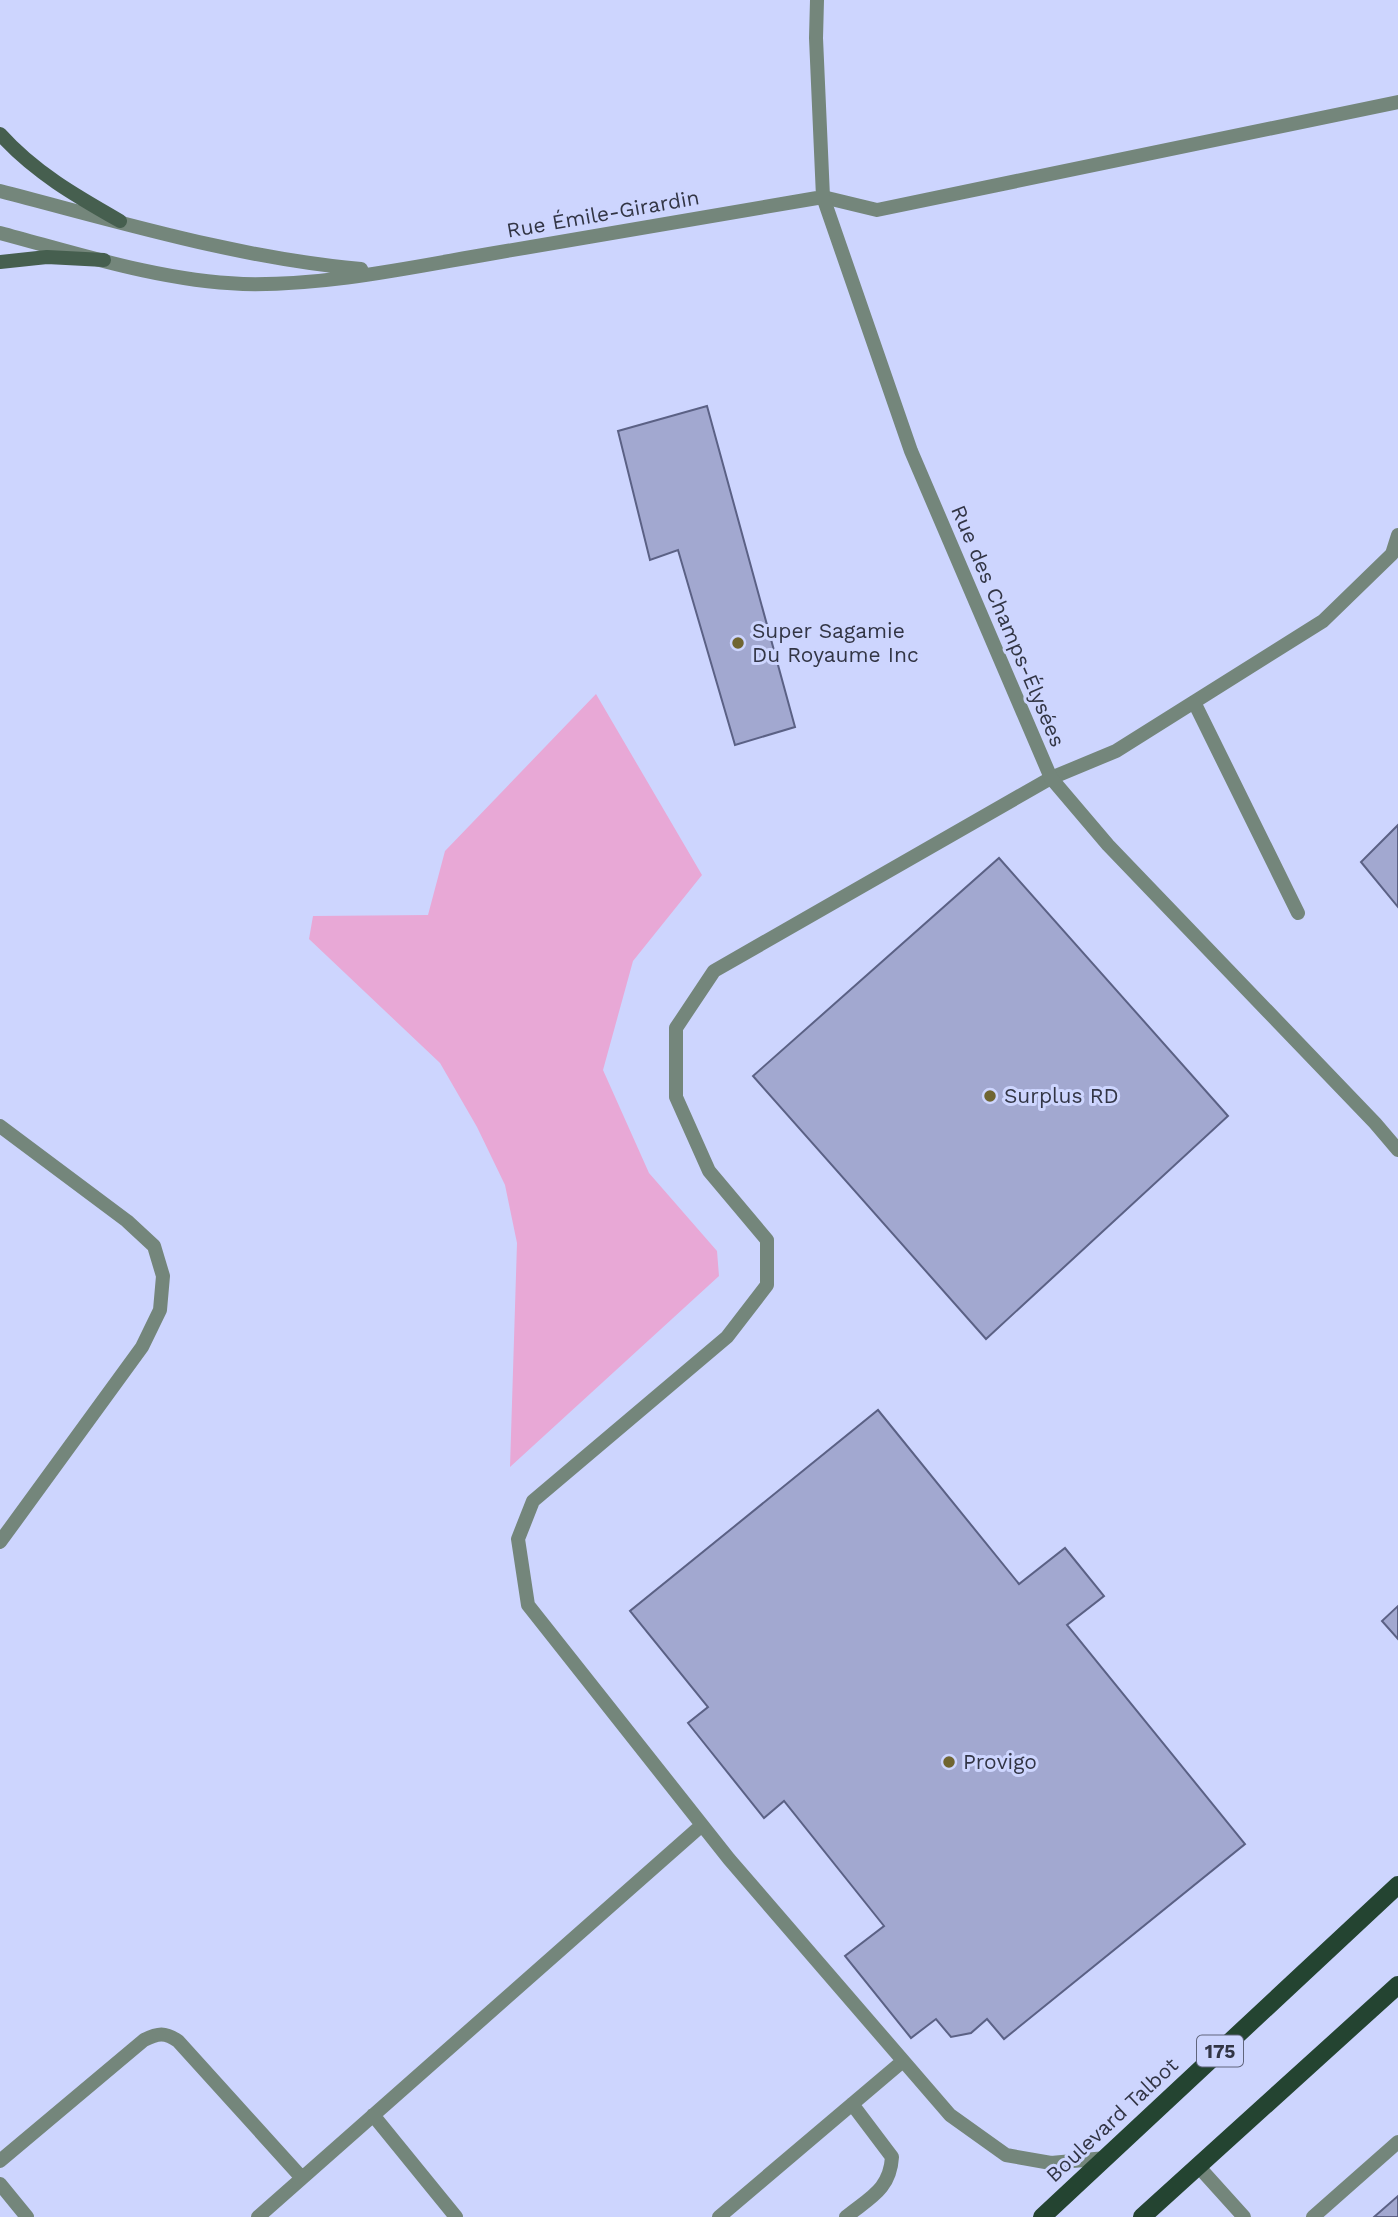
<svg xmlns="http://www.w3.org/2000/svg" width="1398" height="2217" font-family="'Work Sans',sans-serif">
	<rect width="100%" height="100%" fill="#cdd5fe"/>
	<path fill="#e8a8d6" d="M596,694l106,181 -69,86 -30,109 46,103 68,78 2,25 -209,191 7,-224 -12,-58 -28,-58 -37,-64 -131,-124 4,-23 115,-1 17,-64z"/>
	<path fill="#a2a8d0" stroke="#5b6185" stroke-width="2" d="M707,406l88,321 -60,18 -57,-195 -28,10 -32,-129z
		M1398,825v82l-37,-45z
		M999,858l229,258 -242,223 -233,-263z
		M878,1410l141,174 46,-36 39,48 -37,29 178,219 -241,195 -17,-20 -16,14 -20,4 -15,-18 -25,19 -66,-82 39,-30 -100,-125 -20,17 -76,-95 20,-16 -78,-96z
		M1398,1606v33l-16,-18z
		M1398,2196v21h-24z"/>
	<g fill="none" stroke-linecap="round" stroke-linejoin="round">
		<path stroke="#74867b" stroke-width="14" d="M823,197l54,13 521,-108
			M1194,702l104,211
			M373,2115l83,102
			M1106,2158l-55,5 -45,-8 -56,-40 -221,-256 -201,-254 -10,-66 15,-38 194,-164 40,-52v-45l-58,-69 -33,-74v-69l38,-57 337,-193 65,-27 207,-130 69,-67 6,-19
			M0,2161l144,-121c14,-7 21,-8 34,1l124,137
			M1198,2166l46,51
			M0,2184l27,33
			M258,2217l444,-392
			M719,2217l184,-156
			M846,2217c23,-19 44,-27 46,-60l-40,-53
			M1313,2217l85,-75"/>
		<path stroke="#74867b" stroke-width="14" d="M817,0l-1,38 7,159 88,254 140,327 57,67 267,278 23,27
			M0,191c120,31 238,67 361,78
			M0,233c79,21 161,48 243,51 82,2 165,-16 246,-30 112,-19 223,-38 334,-57
			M0,1126l127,95 27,25 9,30 -3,34 -18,37 -142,195"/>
		<path stroke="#465f4f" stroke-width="14" d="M0,134c34,38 76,62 120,87
			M0,262l47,-5 57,3"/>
		<path stroke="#244431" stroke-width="18" d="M1042,2217l356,-332
			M1142,2217l256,-232"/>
	</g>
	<g fill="#706531" stroke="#cdd5fe" stroke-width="2.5">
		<circle cx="738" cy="643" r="7"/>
		<circle cx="990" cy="1096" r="7"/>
		<circle cx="949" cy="1762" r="7"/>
	</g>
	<g text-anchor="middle" stroke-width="6" stroke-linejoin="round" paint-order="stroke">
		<rect fill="#cdd5fe" stroke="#60657c" stroke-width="2" x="1197" y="2035.5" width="46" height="31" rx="5"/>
		<g font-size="19" font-weight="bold" fill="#323545">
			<text x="1220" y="2058">175</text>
		</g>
		<g font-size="21" fill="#323545" stroke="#cdd5fe">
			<text transform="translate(603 214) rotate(-10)" y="7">Rue Émile-Girardin</text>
			<text transform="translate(1008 626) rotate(67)" y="7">Rue des Champs-Élysées</text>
			<text transform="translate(1112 2120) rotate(-43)" y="7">Boulevard Talbot</text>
		</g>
		<g font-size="21" fill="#323545" stroke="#cdd5fe" text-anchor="start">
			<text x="752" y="638">Super Sagamie<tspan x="752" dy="24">Du Royaume Inc</tspan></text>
			<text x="1004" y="1103">Surplus RD</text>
			<text x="963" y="1769">Provigo</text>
		</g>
	</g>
</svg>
